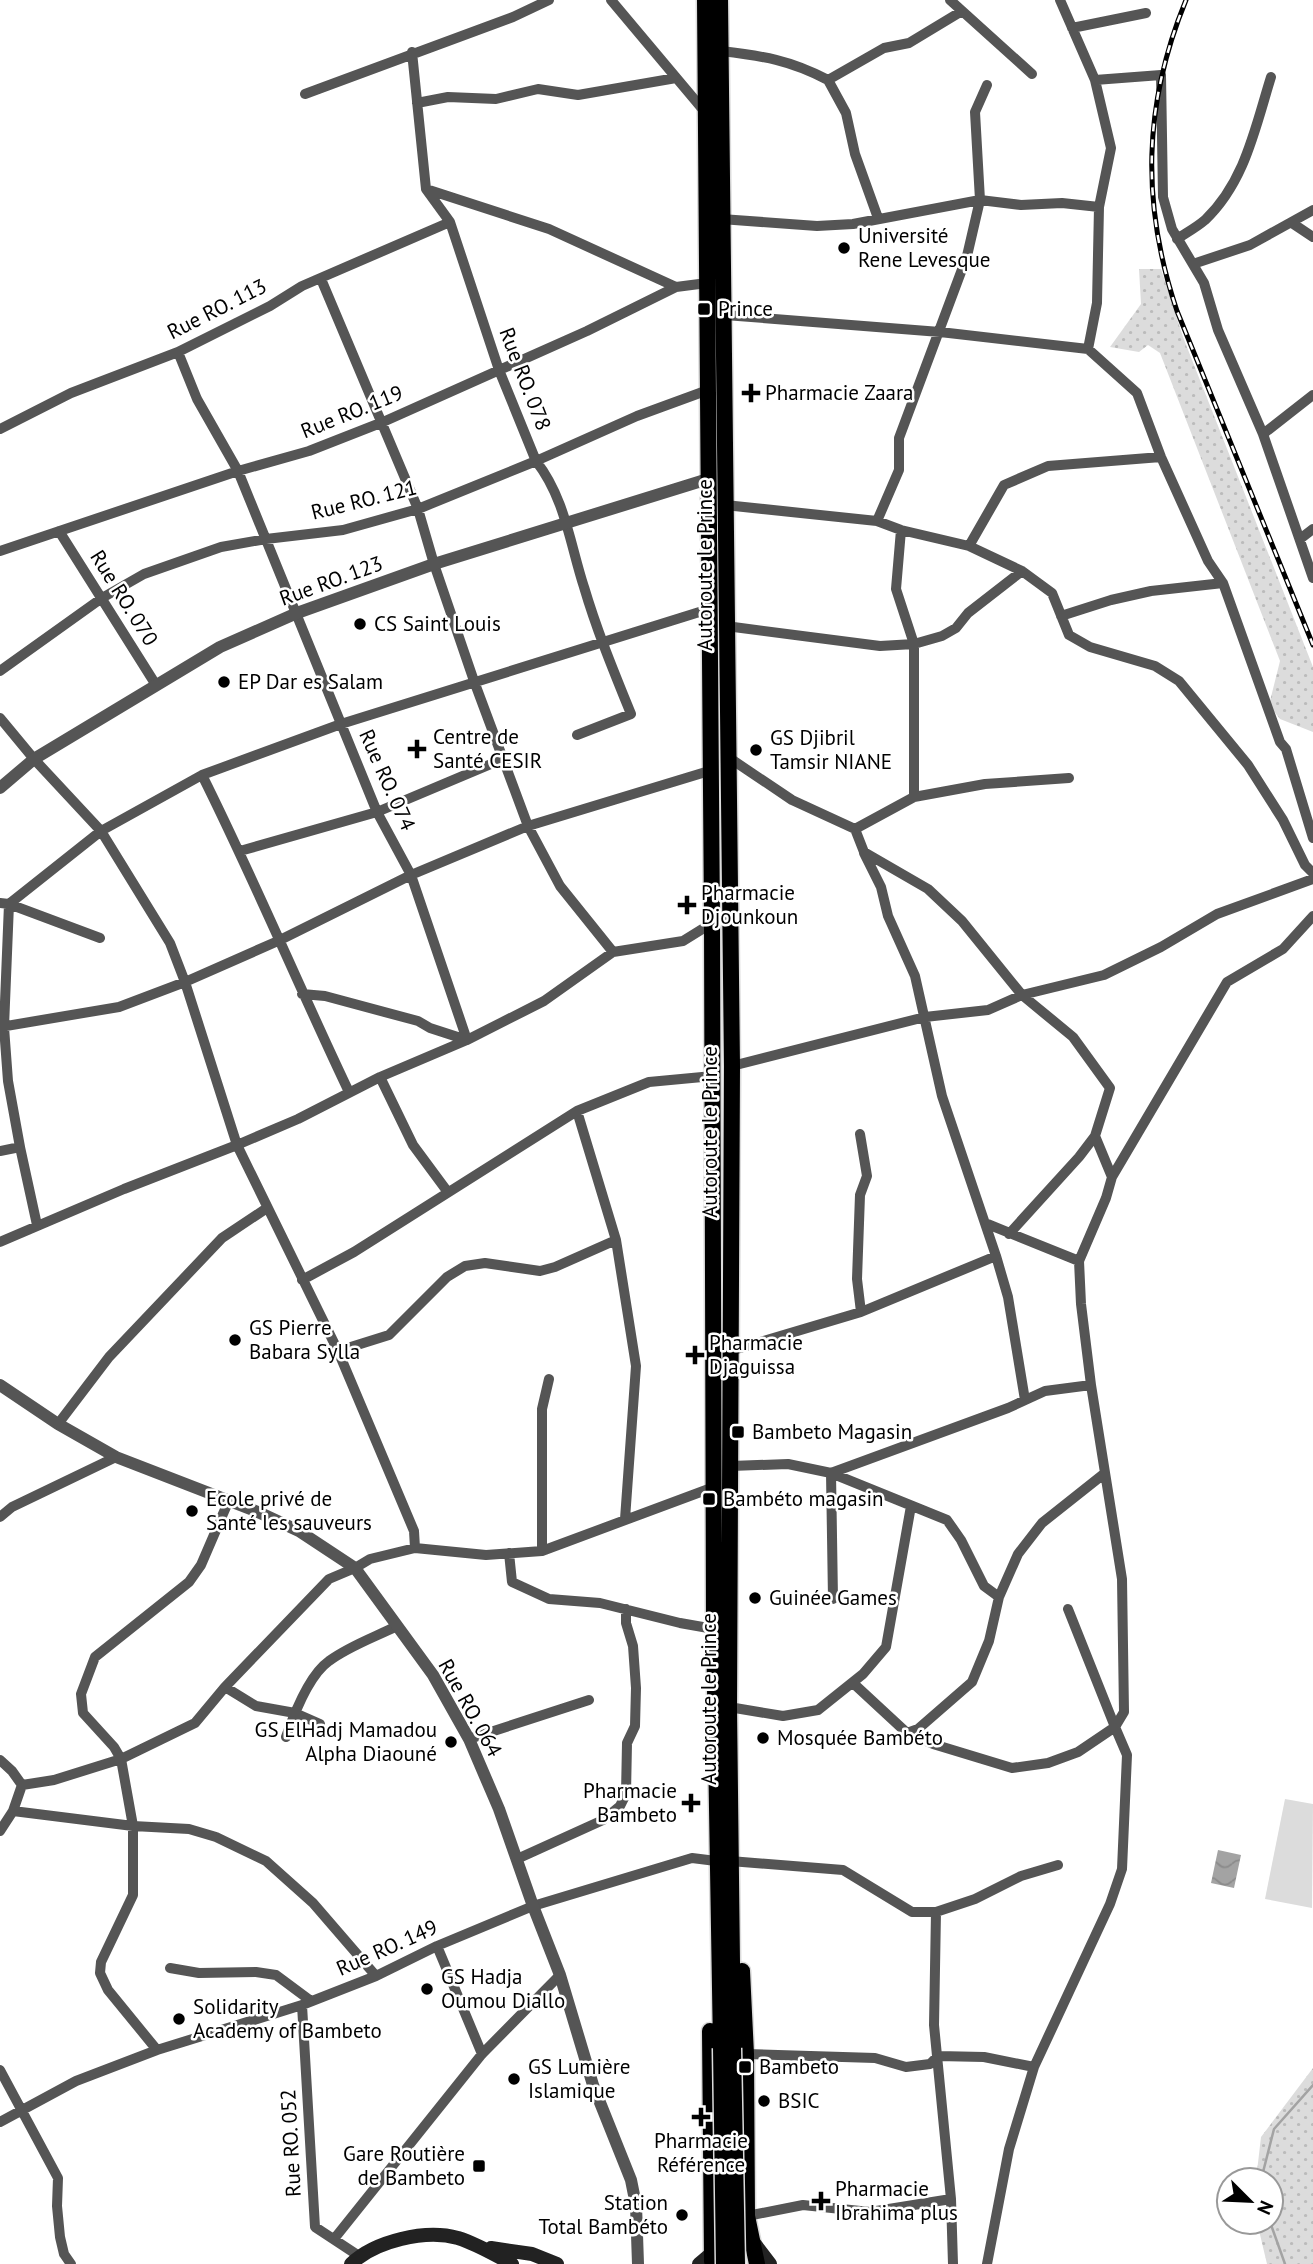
<svg xmlns="http://www.w3.org/2000/svg" width="1313" height="2264" font-family="'PT Sans',sans-serif">
	<defs>
		<pattern id="grass-dots" width="8" height="8" patternUnits="userSpaceOnUse" patternTransform="scale(1.75)"><rect width="8" height="8" fill="#dcdcdc"/><path d="M2 2h.1M6 6h.1" fill="none" stroke="#bbb" stroke-width="1.8" stroke-linecap="round"/></pattern>
		<pattern id="water-waves" width="16" height="10" patternUnits="userSpaceOnUse" patternTransform="scale(1.75)"><rect width="16" height="10" fill="#a3a3a3"/><path d="M0 5q4-4 8 0t8 0" fill="none" stroke="#8b8b8b"/></pattern>
	</defs>
	<rect width="100%" height="100%" fill="#fff"/>
	<path fill="url(#grass-dots)" d="M1139,269h22l22,68 130,330v65l-33,-13 -11,-14 11,-44 -120,-308 -12,-8 -9,7 -29,-5 31,-43z
		M1313,2068v196h-46l-10,-42h14v-42h-15l5,-43z"/>
	<path fill="#dcdcdc" d="M1285,1799l28,5 -1,104 -47,-9z"/>
	<path fill="url(#water-waves)" d="M1218,1850l23,5 -7,33 -23,-5z"/>
	<g fill="none" stroke-linecap="round" stroke-linejoin="round">
		<path stroke="#a3a3a3" stroke-width="2.5" d="M1261,2180l13,-51 39,-44
			M1270,2222l15,42"/>
		<g stroke="#dbdbdb" stroke-width="19">
			<path id="primary" d="M705,0l7,923 2,706 7,419
				M720,0l12,1066 -3,641 4,341
				M742,1971l4,83 1,162 10,48
				M710,2031l2,230"/>
		</g>
		<path stroke="#555" stroke-width="10" d="M611,0l94,112
			M950,0l82,74
			M1060,0l35,80 16,68 -12,59 -2,96 -9,46
			M1072,28l74,-15
			M721,51c42,5 69,9 107,29
			M412,52l14,137 24,33 49,148 37,91c29,37 34,83 48,126 13,44 30,85 47,127l-54,21
			M1095,80l66,-5 2,122 9,32 32,54 14,47 45,104 50,144
			M305,94l208,-77 36,-17
			M417,103l31,-6 48,2 42,-10 40,6 98,-17
			M426,189l123,40 127,58
			M878,218l-23,-64 -9,-41 -18,-33 56,-32 25,-5 53,-32
			M721,219l96,7 36,-2 127,-24 41,5 41,-2 37,4
			M1292,223l21,14
			M1177,239c9,-6 20,-12 28,-19 40,-38 50,-92 66,-143
			M1193,264l57,-19 63,-35
			M321,279l97,230 16,55 40,117 54,145 32,60 53,66
			M725,315l215,17 148,17 49,44 24,64 47,104 15,22 57,159 6,7 27,89
			M178,352l19,47 41,72 139,341 34,63 56,165
			M0,429l71,-36 107,-41 92,-46 32,-20 148,-64
			M1263,434l50,-39
			M725,505l152,16 24,9 68,16 53,25 30,22 17,42 21,12 65,19 24,15 69,84 35,55 22,45 8,8
			M877,521l22,-51v-32l68,-182 13,-56 -5,-88 12,-27
			M901,530l-5,59 18,55 28,-8 14,-8 12,-15 54,-42
			M59,531l97,154
			M1300,539l13,-10
			M969,546l35,-61 44,-19 113,-9
			M0,551l238,-80 71,-20 74,-29 204,-91 89,-44 31,-4
			M1061,616l50,-16 40,-9 72,-8
			M726,626l154,20 34,-2v153
			M0,671l102,-73 42,-24 77,-27 45,-8 77,-9 75,-21 118,-48 101,-45 71,-26
			M0,718l34,41 67,72 69,112 15,39 52,163 101,206 76,180 1,17
			M728,757l64,43 63,29 9,23 64,37 34,32 60,74 51,42 37,51 -15,48 -16,21 -70,77
			M202,775c52,104 97,212 147,317
			M855,829l59,-32 71,-13 84,-6
			M240,851l137,-39 126,-53
			M864,853l17,34 7,29 27,60 27,120 54,160 12,41 17,103
			M0,903l9,1 91,34
			M302,994l23,2 93,25 12,7 37,12
			M0,1027l119,-20 66,-25 93,-41 133,-66 117,-49 181,-55
			M732,1066l193,-49 63,-7 34,-15 82,-20 57,-28 56,-33 96,-35
			M380,1077l33,68 34,46
			M577,1111l39,129 20,126 -11,153
			M860,1134l7,42 -7,19 -3,84 4,33
			M20,1147l-12,-66 -4,-54 5,-123 92,-73 101,-56 139,-51 368,-115
			M0,1151l20,-4 17,78
			M1112,1177l115,-195 56,-33 30,-33
			M985,1223l94,38
			M0,1242l124,-53 113,-44 61,-26 82,-42 87,-37 77,-39 69,-49 70,-11 29,-18
			M302,1280l52,-28 223,-141 72,-29 64,-6
			M338,1351l51,-16 58,-58 18,-11 20,-3 55,8 15,-4 61,-27
			M730,1351l131,-39 135,-56
			M58,1424l51,-67 113,-119 45,-30
			M731,1466l57,-2 43,9 116,47 14,20 23,46 15,11 19,-43 24,-31 63,-50
			M0,1517l12,-10 104,-50
			M542,1551v-142l7,-30
			M509,1553l3,29 37,17 51,4 80,20 34,6
			M833,1599l-2,-126 177,-65 37,-17 46,-6
			M853,1683l54,50 26,11 79,24 36,-5 30,-11 37,-25 -47,-118
			M225,1687l31,19 39,7 25,11
			M729,1707l54,9 35,-6 45,-36 23,-27 25,-141
			M907,1733l11,-4 54,-47 17,-41 10,-44
			M286,1737c8,-23 23,-62 43,-76 20,-15 46,-24 68,-35
			M469,1739l120,-39
			M0,1760l12,11 10,14 -9,26 -13,20
			M22,1785l32,-5 67,-21 74,-36 30,-36 104,-108 26,-11 15,-9 45,-11 71,7 56,-4 172,-64
			M13,1811l120,15 56,3 27,8 50,24 47,42 63,73
			M517,1859l86,-39 17,-14 6,-12 1,-51 8,-17 1,-38 -3,-42 -7,-23v-14
			M730,1861l113,9 69,42h24l39,-13 46,-23 37,-11
			M936,1912l-2,113 17,174 2,65
			M437,1946l45,108
			M170,1968l29,5 57,-1 20,3 35,26
			M302,2005l13,222 44,29
			M157,2050l-49,-60 -8,-17 1,-11 32,-67v-69l-12,-67 -7,-12 -31,-34 -2,-19 14,-37 94,-75 12,-17 28,-65
			M746,2054l129,4 31,9 24,-3 8,-8 46,1 50,10
			M0,2070l58,108 -1,28 3,31 4,17 7,10
			M0,2122l76,-41 81,-31 145,-45 74,-29 61,-30 96,-40 159,-48 24,3
			M747,2216l56,-11 67,7 81,-13
			M334,2239l148,-185 78,-79
			M987,2264l22,-115 25,-82 76,-163 12,-35 5,-114 -12,-28 9,-15 -2,-133 -31,-194 -10,-81 -2,-43 27,-63 6,-21 -17,-41"/>
		<path stroke="#555" stroke-width="12" d="M0,788l34,-29 186,-112 77,-34 137,-49 274,-85
			M0,1385l58,39 58,33 142,55 41,19 56,37 78,107 36,64 30,70 34,97 27,69 33,110 38,95 5,25 2,59"/>
		<path stroke="#222" stroke-width="14" d="M754,2243l16,21
			M491,2248l41,6 25,10
			M351,2264c24,-23 74,-35 107,-26 19,6 36,16 54,26
			M699,2264l13,-11"/>
		<use href="#primary" stroke="#000" stroke-width="16"/>
		<g stroke="#000" stroke-width="5">
			<path id="rail" d="M1186,0c-43,105 -45,204 -9,311l136,334"/>
		</g>
		<use href="#rail" stroke="#fff" stroke-width="2.5" stroke-dasharray="8" stroke-linecap="butt"/>
		<g stroke="#dbdbdb" stroke-width="19" stroke-linecap="butt">
			<path id="primary-bridge" d="M721,2048l3,216
				M733,2048l4,216"/>
		</g>
		<use href="#primary-bridge" stroke="#000" stroke-width="16"/>
	</g>
	<g fill="#000" stroke="#fff" stroke-width="2.5">
		<circle cx="844" cy="248" r="7"/>
		<rect x="697" y="302" width="14" height="14" rx="3.5"/>
		<path d="M747.5 382.5h7v7h7v7h-7v7h-7v-7h-7v-7h7z"/>
		<circle cx="360" cy="624" r="7"/>
		<circle cx="224" cy="682" r="7"/>
		<path d="M413.5 738.5h7v7h7v7h-7v7h-7v-7h-7v-7h7z"/>
		<circle cx="756" cy="750" r="7"/>
		<path d="M683.5 894.5h7v7h7v7h-7v7h-7v-7h-7v-7h7z"/>
		<circle cx="235" cy="1340" r="7"/>
		<path d="M691.5 1344.5h7v7h7v7h-7v7h-7v-7h-7v-7h7z"/>
		<rect x="731" y="1425" width="14" height="14" rx="3.5"/>
		<rect x="702" y="1492" width="14" height="14" rx="3.5"/>
		<circle cx="192" cy="1511" r="7"/>
		<circle cx="755" cy="1598" r="7"/>
		<circle cx="763" cy="1738" r="7"/>
		<circle cx="451" cy="1742" r="7"/>
		<path d="M687.5 1792.5h7v7h7v7h-7v7h-7v-7h-7v-7h7z"/>
		<circle cx="427" cy="1989" r="7"/>
		<circle cx="179" cy="2019" r="7"/>
		<rect x="738" y="2060" width="14" height="14" rx="3.5"/>
		<circle cx="514" cy="2079" r="7"/>
		<circle cx="764" cy="2101" r="7"/>
		<path d="M697.5 2106.5h7v7h7v7h-7v7h-7v-7h-7v-7h7z"/>
		<rect x="472" y="2159" width="14" height="14" rx="3.5"/>
		<path d="M817.5 2190.5h7v7h7v7h-7v7h-7v-7h-7v-7h7z"/>
		<circle cx="682" cy="2215" r="7"/>
	</g>
	<g text-anchor="middle" stroke-width="5" stroke-linejoin="round" paint-order="stroke">
		<g font-size="21" fill="#000" stroke="#fff" text-anchor="start">
			<text x="858" y="243">Université<tspan x="858" dy="24">Rene Levesque</tspan></text>
			<text x="718" y="316">Prince</text>
			<text x="765" y="400">Pharmacie Zaara</text>
			<text x="374" y="631">CS Saint Louis</text>
			<text x="238" y="689">EP Dar es Salam</text>
			<text x="433" y="744">Centre de<tspan x="433" dy="24">Santé CESIR</tspan></text>
			<text x="770" y="745">GS Djibril<tspan x="770" dy="24">Tamsir NIANE</tspan></text>
			<text x="701" y="900">Pharmacie<tspan x="701" dy="24">Djounkoun</tspan></text>
			<text x="249" y="1335">GS Pierre<tspan x="249" dy="24">Babara Sylla</tspan></text>
			<text x="709" y="1350">Pharmacie<tspan x="709" dy="24">Djaguissa</tspan></text>
			<text x="752" y="1439">Bambeto Magasin</text>
			<text x="206" y="1506">Ecole privé de<tspan x="206" dy="24">Santé les sauveurs</tspan></text>
			<text x="723" y="1506">Bambéto magasin</text>
			<text x="769" y="1605">Guinée Games</text>
			<text x="437" y="1737" text-anchor="end">GS ElHadj Mamadou<tspan x="437" dy="24">Alpha Diaouné</tspan></text>
			<text x="777" y="1745">Mosquée Bambéto</text>
			<text x="677" y="1798" text-anchor="end">Pharmacie<tspan x="677" dy="24">Bambeto</tspan></text>
			<text x="441" y="1984">GS Hadja<tspan x="441" dy="24">Oumou Diallo</tspan></text>
			<text x="193" y="2014">Solidarity<tspan x="193" dy="24">Academy of Bambeto</tspan></text>
			<text x="528" y="2074">GS Lumière<tspan x="528" dy="24">Islamique</tspan></text>
			<text x="759" y="2074">Bambeto</text>
			<text x="778" y="2108">BSIC</text>
			<text x="701" y="2148" text-anchor="middle">Pharmacie<tspan x="701" dy="24">Référence</tspan></text>
			<text x="465" y="2161" text-anchor="end">Gare Routière<tspan x="465" dy="24">de Bambeto</tspan></text>
			<text x="835" y="2196">Pharmacie<tspan x="835" dy="24">Ibrahima plus</tspan></text>
			<text x="668" y="2210" text-anchor="end">Station<tspan x="668" dy="24">Total Bambéto</tspan></text>
		</g>
		<g font-size="21" fill="#000" stroke="#fff">
			<text transform="translate(217 309) rotate(-27)" y="7">Rue RO. 113</text>
			<text transform="translate(525 379) rotate(69)" y="7">Rue RO. 078</text>
			<text transform="translate(352 412) rotate(-22)" y="7">Rue RO. 119</text>
			<text transform="translate(364 500) rotate(-14)" y="7">Rue RO. 121</text>
			<text transform="translate(705 565) rotate(-90)" y="7">Autoroute le Prince</text>
			<text transform="translate(331 581) rotate(-20)" y="7">Rue RO. 123</text>
			<text transform="translate(124 598) rotate(58)" y="7">Rue RO. 070</text>
			<text transform="translate(387 780) rotate(66)" y="7">Rue RO. 074</text>
			<text transform="translate(710 1132) rotate(-90)" y="7">Autoroute le Prince</text>
			<text transform="translate(709 1699) rotate(-90)" y="7">Autoroute le Prince</text>
			<text transform="translate(470 1708) rotate(61)" y="7">Rue RO. 064</text>
			<text transform="translate(387 1948) rotate(-24)" y="7">Rue RO. 149</text>
			<text transform="translate(291 2143) rotate(-93)" y="7">Rue RO. 052</text>
		</g>
	</g>
	<g transform="translate(1250 2201) rotate(114)"><circle r="33" fill="#ffffff" stroke="#999999" stroke-width="2"/>
	<path d="M0-5L12 26L0 18L-12 26Z" fill="#000000"/>
	<text y="-10" font-size="19" font-weight="bold" text-anchor="middle" fill="#000000">N</text>
	</g>
</svg>
